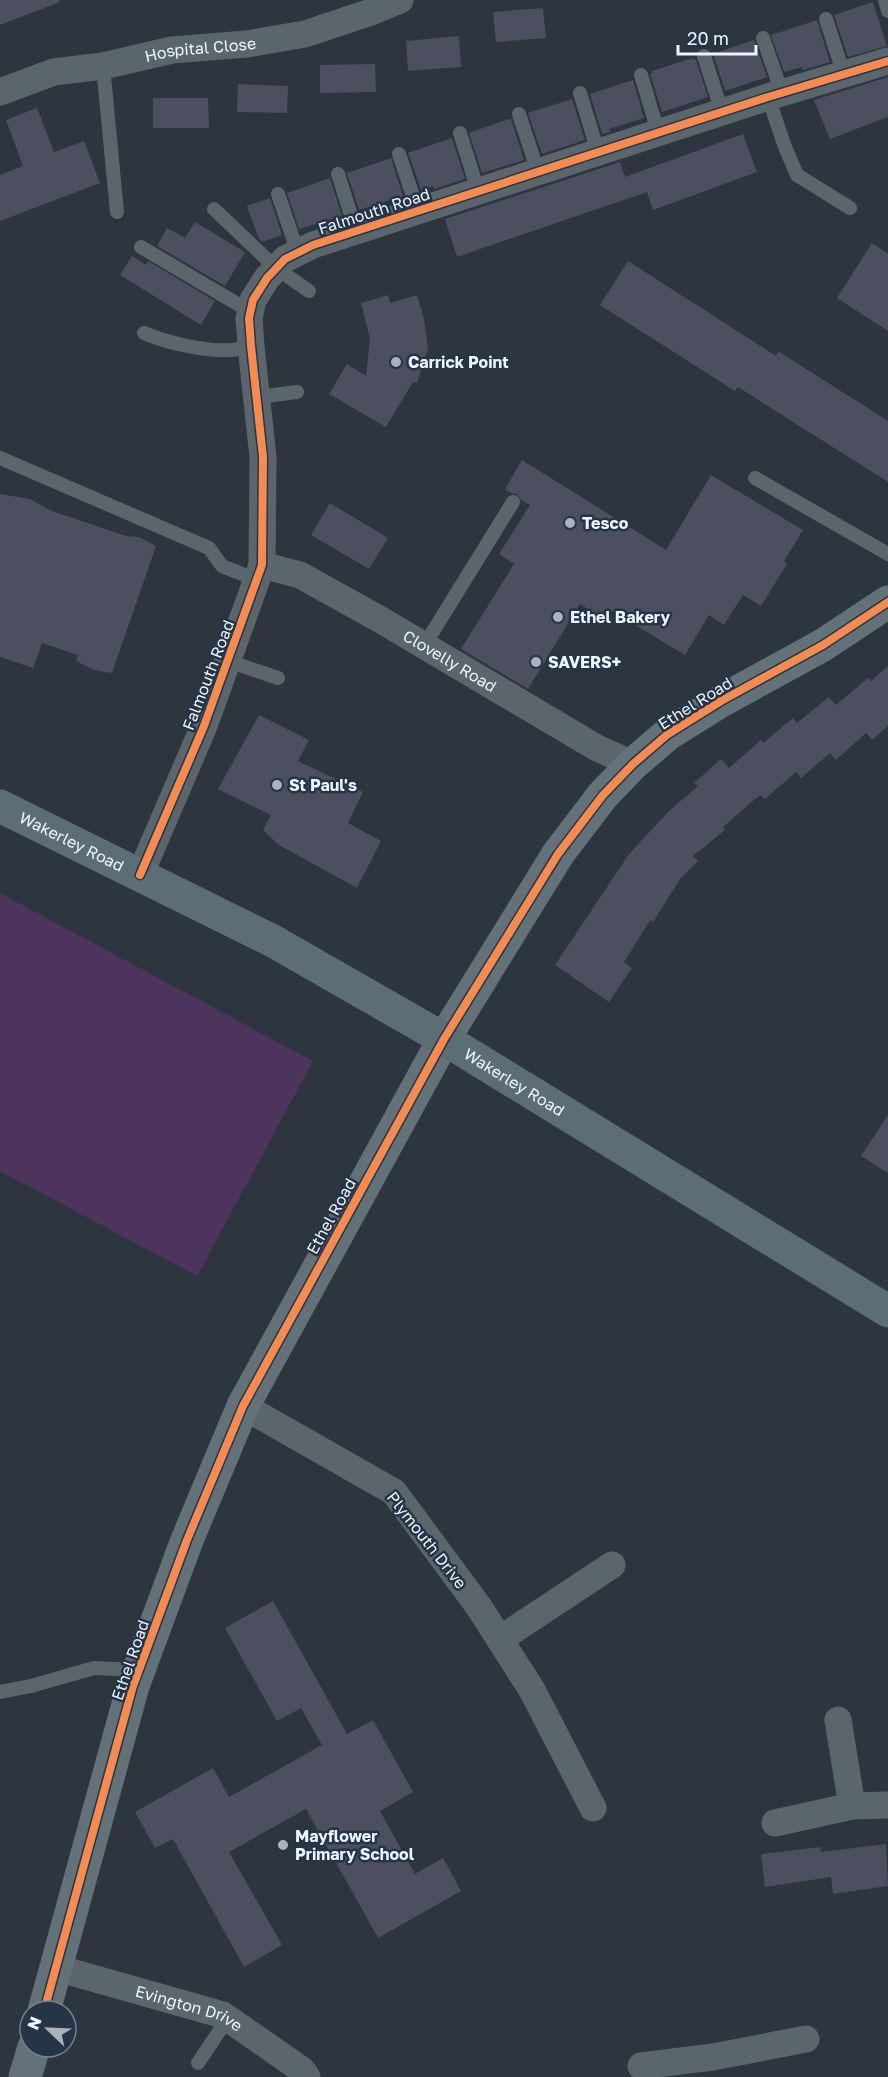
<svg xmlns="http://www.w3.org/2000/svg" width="888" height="2077" font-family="'Golos Text',sans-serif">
	<rect width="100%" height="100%" fill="#2d363f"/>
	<path fill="#4d345c" d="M0,893l313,168 -116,215 -197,-105z"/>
	<path fill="#4b4f5f" d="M0,0h59l1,2 -60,23z
		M873,2l14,44 -39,11 -14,-42z
		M543,8l3,30 -50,4 -3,-30z
		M817,20l13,42 -27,8 -1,-3 -18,5 -13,-37z
		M459,36l2,31 -53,4 -2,-30z
		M754,40l13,37 -42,14 -12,-37z
		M693,58v2h3l12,37 -46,15 -12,-38 3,-1 -1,-2z
		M375,64l1,28 -56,1v-28z
		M888,77v40l-58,22 -16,-39z
		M633,80l11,38 -35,11 1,3 -8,2 -12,-40z
		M238,84l50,2 -1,27 -50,-1z
		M153,98h55l1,30h-56z
		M572,99l13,41 -43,14 -14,-41z
		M37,108l17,44 30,-11 16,42 -100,38v-46l23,-9 -17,-46z
		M509,119h2l13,41 -42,13 -13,-40z
		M743,134l14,38 -104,38 -6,-18 -190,65 -12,-38 175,-57 5,15z
		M452,138l13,41 -31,10 -1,-3 -12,4 -13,-37z
		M391,158l12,38 -44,14 -12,-37z
		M330,178l12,38 -43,13 -12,-36z
		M270,198l12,37 -20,7 -3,-3 -12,-33z
		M195,222l50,30 -20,34 -68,-40 10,-18 18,10z
		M872,243l16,11v77l-51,-33z
		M132,256l14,9 2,-4 67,40 -14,24 -81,-50z
		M628,261l148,95 2,-5 110,70v61l-150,-95 -3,4 -135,-86z
		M388,295l2,8 27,-8 7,24 4,30 -11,34 -4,-1 -27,45 -57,-33 18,-30 19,12 4,-37 -9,-36z
		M522,460l144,90 45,-75 92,55 -19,31 3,3 -26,42 -18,-11 -19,30 -15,-10 -24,40 -75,-45 -6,9 -24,-15 -52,85 -67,-40 53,-85 -15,-10 31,-49 -9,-5 -4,-6 -6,-1 -6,-4z
		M0,494l30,5 22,12 74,25 13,1 17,9 -44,127 -18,-3 -18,-9 2,-6 -36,-12 -9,25 -33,-11z
		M330,503l58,35 -19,31 -58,-34z
		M888,666v60l-16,14 -6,-7 -30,27 -6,-7 -29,25 -5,-6 -31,27 -5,-4 -37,32 2,3 -32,26 5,5 -18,18 -27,43 -3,-2 -26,42 8,6 -23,34 -54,-37 74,-111 41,-44 28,-24 -4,-3 27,-24 8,9 32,-28 2,3 30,-25 4,5 32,-26 7,8 32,-27 3,3z
		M259,715l50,25 -11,21 65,31 -15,31 33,18 -24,47 -78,-43 -16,-15 8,-15 -53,-26z
		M888,1115v58l-27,-17z
		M273,1601l74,133 26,-14 40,72 -33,19 35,63 28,-16 18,33 -83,47 -72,-129 -77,43 53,93 -38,22 -71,-128 -18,9 -20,-36 78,-44 16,29 93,-52 -21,-37 -24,13 -52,-93z
		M886,1844l2,42 -55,8 -2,-17 -66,10 -4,-33 59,-7 1,5z"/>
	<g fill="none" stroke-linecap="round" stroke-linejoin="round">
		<path stroke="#5a666c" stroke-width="14" d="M885,0l3,11
			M826,19l18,56
			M763,38l19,55
			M704,56l18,56
			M103,66l14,146
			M641,75l17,57
			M580,93l18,59
			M768,97l17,50 12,28 53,33
			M519,114l19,58
			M460,133l18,58
			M399,154l19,57
			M338,174l18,57
			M278,194l20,59
			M214,209l62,59 33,23
			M141,247l110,65
			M144,333c23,10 63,19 88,17 6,0 13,-3 19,-4
			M258,397l39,-5
			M0,458l209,90 13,18 35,14
			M755,478l133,76
			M424,646l89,-144
			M228,661l50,17
			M0,1692l31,-6 63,-18 45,2
			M198,2063l30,-45"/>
		<g stroke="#5a666c" stroke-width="27">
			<path id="s1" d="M0,92l54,-20 49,-6 69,-16 75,-6 58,-10 66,-22 29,-12"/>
			<path id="s2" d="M262,565l38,10 81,45 216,128 36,16"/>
			<path d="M140,875l64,-149 58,-161 1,-108 -12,-111 -2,-28 4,-18 14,-22 18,-19 28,-14 455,-148 120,-36"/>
			<path d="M243,1406l151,86 85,115 53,83 61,118"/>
			<path d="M500,1639l112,-74"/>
			<path d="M838,1720l14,86"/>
			<path d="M775,1823l77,-17 36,-1"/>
			<path id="s3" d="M57,1968l166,47 79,55 5,7"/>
			<path d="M641,2066l72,-9 93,-18"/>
		</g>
		<path stroke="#627278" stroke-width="33" d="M44,2011l89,-325 54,-146 56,-134 201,-367 114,-185 45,-59 30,-31 35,-30 53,-33 102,-56 65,-43
			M25,2077l9,-30"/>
		<path stroke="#5c6d75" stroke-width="33" id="s4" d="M0,806l273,135 171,98 444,272"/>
		<g stroke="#253547" stroke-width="11">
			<path id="cycleway" d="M140,875l64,-149 58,-161 1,-108 -12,-111 -2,-28 4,-18 14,-22 18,-19 28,-14 455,-148 120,-36
				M44,2011l89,-325 54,-146 56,-134 201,-367 114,-185 45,-59 30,-31 35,-30 53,-33 102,-56 65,-43"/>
		</g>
		<use href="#cycleway" stroke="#f68b52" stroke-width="8"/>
	</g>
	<g fill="#aab2bb" stroke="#253547" stroke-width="2">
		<circle cx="396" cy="362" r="6"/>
		<circle cx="570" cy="523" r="6"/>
		<circle cx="558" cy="617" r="6"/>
		<circle cx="536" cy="662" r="6"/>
		<circle cx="277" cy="785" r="6"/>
		<circle cx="283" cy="1845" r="6"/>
	</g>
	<g text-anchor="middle" stroke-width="5" stroke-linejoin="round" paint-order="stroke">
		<g font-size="16" fill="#edf5fe" stroke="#253547">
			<text dy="6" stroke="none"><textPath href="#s1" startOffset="206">Hospital Close</textPath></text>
			<text transform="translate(374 211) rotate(-18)" y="6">Falmouth Road</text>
			<text dy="6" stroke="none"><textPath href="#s2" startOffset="212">Clovelly Road</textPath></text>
			<text transform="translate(208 675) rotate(-69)" y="6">Falmouth Road</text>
			<text transform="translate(695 703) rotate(-32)" y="6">Ethel Road</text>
			<text dy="6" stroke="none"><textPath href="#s4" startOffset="80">Wakerley Road</textPath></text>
			<text dy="6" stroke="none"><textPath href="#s4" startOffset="584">Wakerley Road</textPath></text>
			<text transform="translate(331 1216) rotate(-61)" y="6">Ethel Road</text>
			<text transform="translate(427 1540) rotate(52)" y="6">Plymouth Drive</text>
			<text transform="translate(130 1660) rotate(-71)" y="6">Ethel Road</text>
			<text dy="6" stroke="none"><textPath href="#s3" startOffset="138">Evington Drive</textPath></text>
		</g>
		<g font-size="16" font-weight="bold" fill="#edf5fe" stroke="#253547" text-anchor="start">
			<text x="408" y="368">Carrick Point</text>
			<text x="582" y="529">Tesco</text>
			<text x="570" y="623">Ethel Bakery</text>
			<text x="548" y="668">SAVERS+</text>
			<text x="289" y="791">St Paul's</text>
			<text x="295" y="1842">Mayflower<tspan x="295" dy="18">Primary School</tspan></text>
		</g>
	</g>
	<g transform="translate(48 2029) rotate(293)"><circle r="28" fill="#253547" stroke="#758290" stroke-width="1.5"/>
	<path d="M0-4.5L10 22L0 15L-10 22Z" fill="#aab2bb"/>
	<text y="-9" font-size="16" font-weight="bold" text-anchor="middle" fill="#edf5fe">N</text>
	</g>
	<path d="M678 45v9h78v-9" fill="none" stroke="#edf5fe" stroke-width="3"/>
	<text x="687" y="45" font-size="18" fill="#edf5fe" stroke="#253547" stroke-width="4.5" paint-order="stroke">20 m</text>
</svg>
